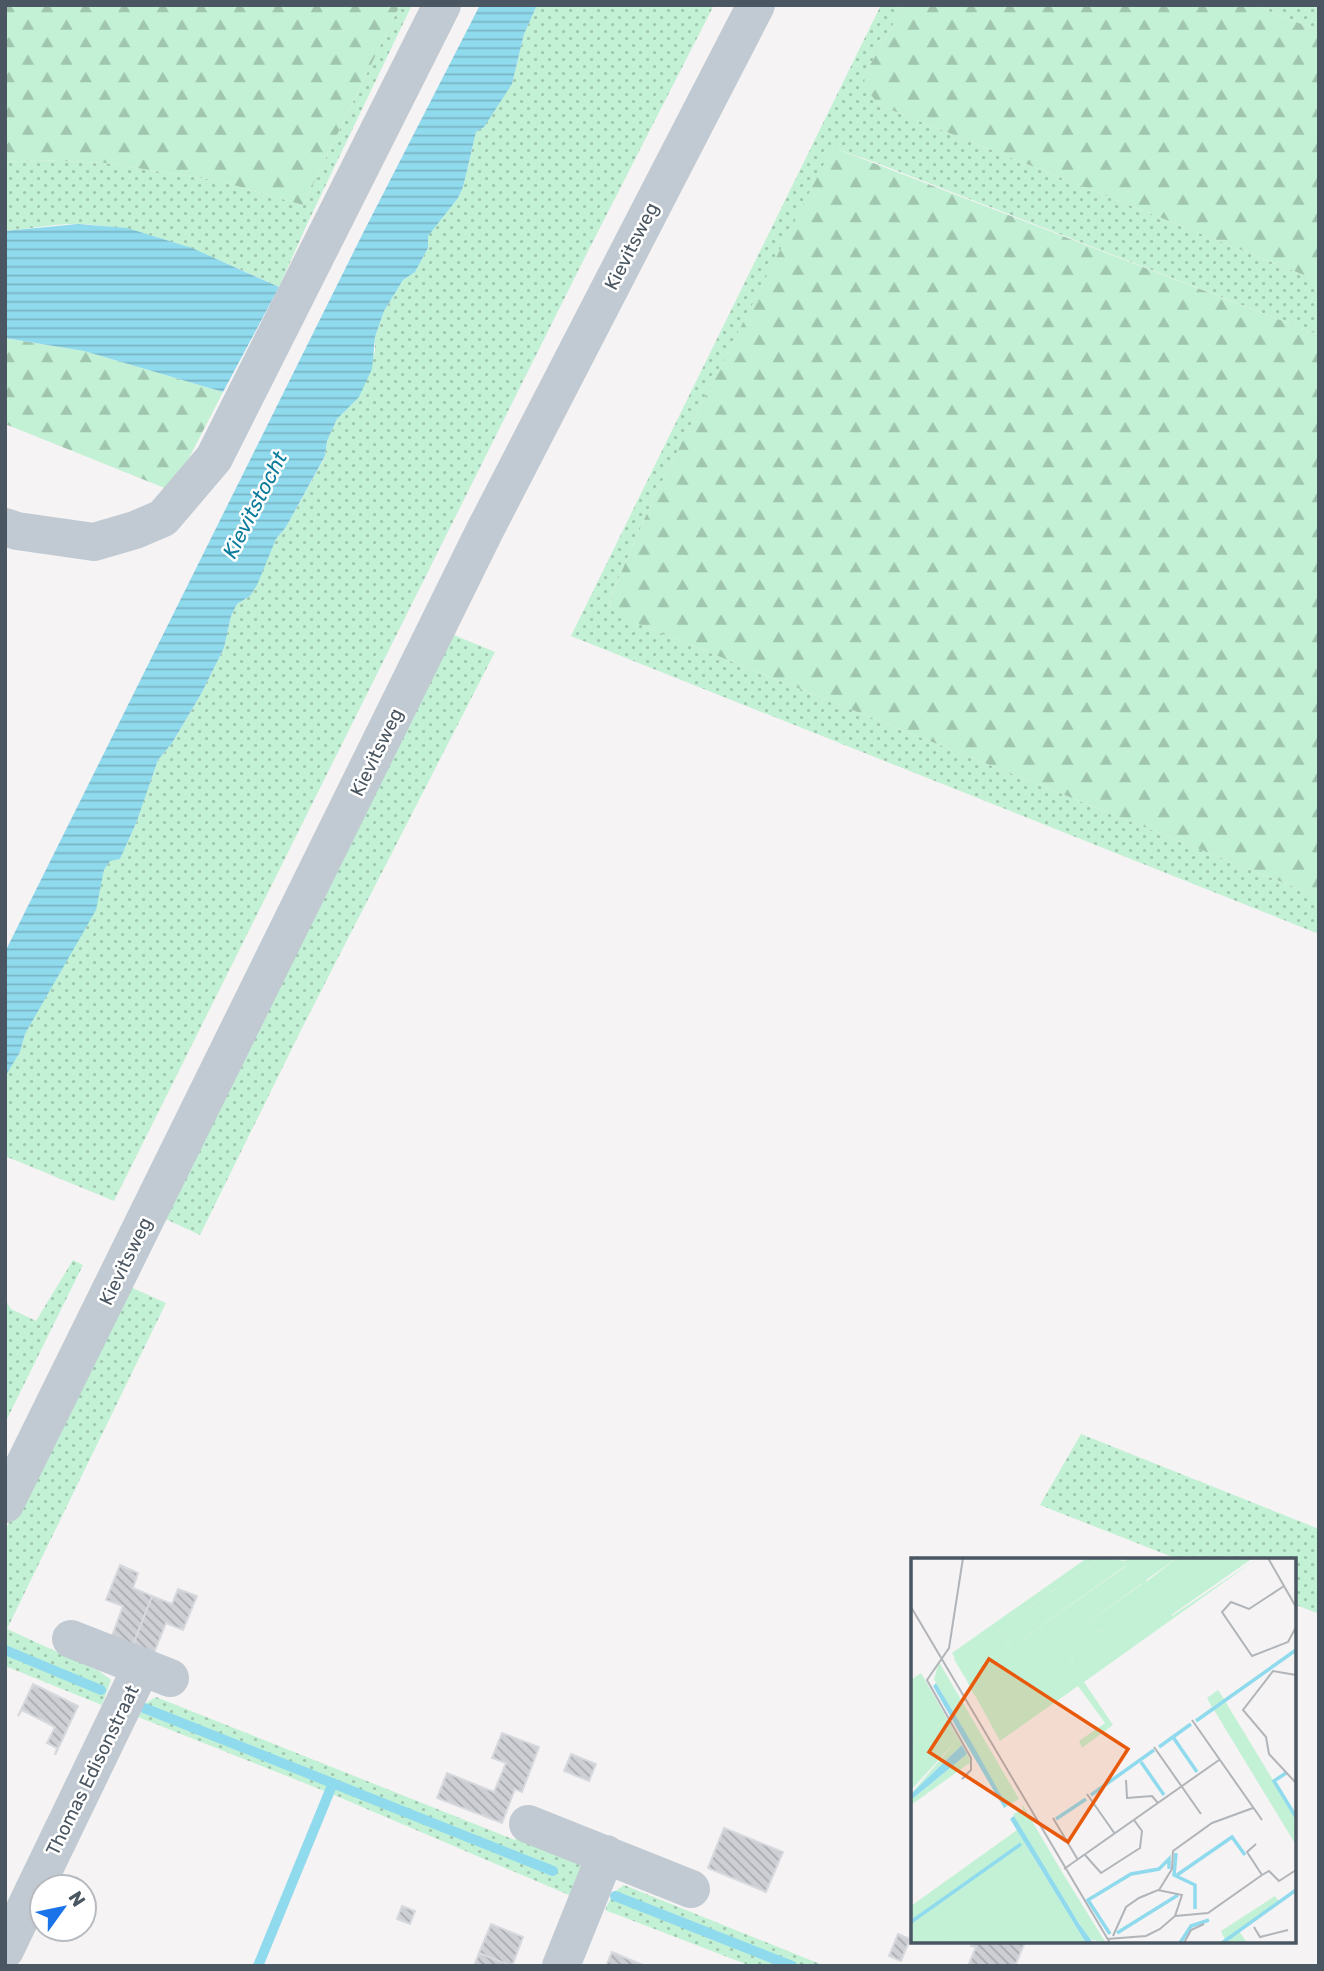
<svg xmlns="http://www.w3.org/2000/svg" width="1324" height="1971" font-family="Rubik,sans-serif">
	<defs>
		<pattern id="green-dots" width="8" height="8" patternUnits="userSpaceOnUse" patternTransform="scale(1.75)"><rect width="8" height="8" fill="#c3f1d5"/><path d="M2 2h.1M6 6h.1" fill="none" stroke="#a0c6b0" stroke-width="1.8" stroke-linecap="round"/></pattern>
		<pattern id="forest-firs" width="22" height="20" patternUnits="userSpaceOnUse" patternTransform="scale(1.75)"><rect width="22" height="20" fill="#c3f1d5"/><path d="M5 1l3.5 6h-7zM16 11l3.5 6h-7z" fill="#a0c6b0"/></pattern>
		<pattern id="water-rules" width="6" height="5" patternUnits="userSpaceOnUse" patternTransform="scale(1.75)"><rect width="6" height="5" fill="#90daee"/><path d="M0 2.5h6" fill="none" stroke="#78b4c4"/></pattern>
		<pattern id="building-back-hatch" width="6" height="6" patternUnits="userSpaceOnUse" patternTransform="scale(1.75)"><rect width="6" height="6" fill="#cdcfd5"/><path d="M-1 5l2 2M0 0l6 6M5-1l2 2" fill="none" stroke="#a8abb0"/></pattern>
	</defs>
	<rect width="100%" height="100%" fill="#f5f3f3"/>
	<path fill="url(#green-dots)" d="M400,5h12l-104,217 -29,65c-64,-29 -127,-60 -199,-63 -24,-1 -50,5 -75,7v-69l32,-2 68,3 114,18 84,24z
		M537,5h177l-129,252 -471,944 -109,-45v-79l15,-25 5,-18 70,-124 9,-40 6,-9 10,-2 17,-38 21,-61 14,-17 29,-49 23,-46 7,-32 6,-12 13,-8 26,-57 10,-12 39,-70 2,-16 10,-22 22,-23 16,-45v-14l9,-26 19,-31 12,-8 13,-24 -1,-12 31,-38 5,-11 13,-55 36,-48 12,-50z
		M881,5h23l-39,69 14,31 440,176v54l-442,-172 -40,-14 -8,6 -175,342 -40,92 -5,19 34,18 676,271v37l-748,-298z
		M1253,5h66v26z
		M449,633l46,19 -194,378 -101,205 -41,-19z
		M73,1260l10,5 -78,158v-124l6,10 25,12z
		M126,1285l40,18 -159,326 92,42 12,9 -9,25 -97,-39v-135z
		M1081,1434l238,95v85l-25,-10v-44h-114l-140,-55z
		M156,1697l359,143 3,-7 59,25 5,10 -6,30 -249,-106 -189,-75 8,-14z
		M624,1885l201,81h-74l-146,-56 9,-18z"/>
	<path fill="url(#forest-firs)" d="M5,5h395l-97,200 -84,-24 -114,-18 -67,-3 -33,2z
		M904,5h349l66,26v250l-440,-176 -15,-19 1,-12z
		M837,149l482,186v562l-676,-271 -34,-17 5,-20 40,-92 175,-343z
		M5,338l79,13 139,41 -51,99 -167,-67z"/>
	<path fill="url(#water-rules)" d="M480,5h57l-13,29 -12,50 -28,43 -8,5 -13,55 -5,11 -30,38v12l-13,24 -12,8 -19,31 -9,26 -3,32 -13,28 -22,22 -10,22 -2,15 -39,71 -10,12 -19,46 -7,11 -13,8 -6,12 -7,32 -23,46 -29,49 -14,17 -21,61 -17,38 -10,2 -6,9 -8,40 -71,124 -5,18 -15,25v-125l357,-717z
		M78,224l49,4 65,20 87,39 -56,105 -139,-41 -79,-13v-107z"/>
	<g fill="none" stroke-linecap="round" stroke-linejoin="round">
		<path stroke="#90daee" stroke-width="10" d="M5,1650l96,40
			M144,1708l409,163
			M615,1896l177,70
			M258,1966l75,-183"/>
	</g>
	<path fill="url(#building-back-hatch)" stroke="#d7d9de" stroke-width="2" d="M120,1565l18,8 -5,15 19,8 -19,49 -21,-9 11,-30 -17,-6z
		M178,1589l19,7 -14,34 -17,-7 -12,30 -21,-8 19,-49 20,8z
		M33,1684l45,22 -23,49 2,-7 -10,-5 8,-16 -33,-17 -4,6z
		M502,1733l37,14 -17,45 -7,-3 -13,34 -65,-25 10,-25 47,19 12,-29 -14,-5z
		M571,1754l25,10 -7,17 -25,-10z
		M724,1828l59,24 -17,40 -58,-24z
		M402,1906l13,5 -5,13 -13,-5z
		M491,1924l32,13 -11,29 -33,-13z
		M898,1934l12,5 -9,22 -12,-5z
		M973,1941h50l2,1 -10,24h-47l8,-19 -5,-1z
		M612,1952l33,14h-39z
		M479,1953l33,13h-38z"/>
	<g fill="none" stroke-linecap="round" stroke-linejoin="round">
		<path stroke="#c1cad2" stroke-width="38" d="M5,527l12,4 77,11 41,-12 28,-12 51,-60 228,-453
			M5,1504l479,-972 272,-527
			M71,1639l99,39
			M528,1824l163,65
			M5,1950l137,-284
			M561,1966l45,-112"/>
	</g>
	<g text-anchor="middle" stroke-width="5" stroke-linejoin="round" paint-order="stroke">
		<g font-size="19" fill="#4a5661" stroke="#fff">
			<text transform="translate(631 246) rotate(-63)" y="7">Kievitsweg</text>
			<text transform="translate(376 752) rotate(-64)" y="7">Kievitsweg</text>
			<text transform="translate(125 1261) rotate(-64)" y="7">Kievitsweg</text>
			<text transform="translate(92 1770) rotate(-64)" y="7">Thomas Edisonstraat</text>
		</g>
		<g font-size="21" font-style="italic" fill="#0c7c9b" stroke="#fff">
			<text transform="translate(255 505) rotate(-63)" y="7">Kievitstocht</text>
		</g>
	</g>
	<g transform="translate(911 1558)">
		<rect width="385" height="385" fill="#f5f3f3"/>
		<path d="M176,0h12l-88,62 115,-59 -2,-3h53l-31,22 26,36 86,-58 -174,124 29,43 -31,23 -3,-7 26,-18 -27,-37 -78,55 -48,-88zM217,6l-93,90v-1l-11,-15zM230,26l9,11 -51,37 -8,-12zM87,72l12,14 -46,32 -9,-17zM153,91l48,9 -49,20 10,-16zM385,90l-71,53 71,117v27l-82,-135 -19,10 17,-13 -5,-9 11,-8 6,9zM28,104l80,137 -12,7 -73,-127zM10,115l41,72 -51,49 46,-54 -12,-19 -34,24v-65zM111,246l40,68 44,71 -17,-4 -57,-92 -19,-33 10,-4zM108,276l67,109h-175v-34zM364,338l5,7 -41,28 8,12h-29l7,-3 -4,-9z" fill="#c3f1d5" fill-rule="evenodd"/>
		<path d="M188,0l27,3 -104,74 -11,-15zM266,0h76l-83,58 -24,-34zM218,6l11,16 -105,74 -11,-16zM231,26l9,11 -52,37 -8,-12zM176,65l25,35 -44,31 -5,-11 10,-17 -17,-17zM87,72l12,14 -46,32 -10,-17zM101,88l11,16 -49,33 -8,-16zM126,99l26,35 -63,45 -22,-37zM34,163l12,19 -46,50v-45zM56,196l4,8 -60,43v-5zM106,272l8,13 -114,79v-16zM112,293l45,69 -4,6 -17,13 -20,-9 -9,13 -12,-11 34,-44 -7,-20 -10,-10 -78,65h-6l-5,-12zM99,317h10l1,5 -26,45 -21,18h-22l-4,-10 24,-8z" fill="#c3f1d5"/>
		<path d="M25,125l37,62 34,61 -3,2 -42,-71 -29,-51zM51,187l5,9 -56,46v-6zM103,258l66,109 13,18h-7l-76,-124z" fill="#90daee"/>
		<path fill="none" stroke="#90daee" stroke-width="3.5" d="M285,163l100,-71M262,179l24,35M248,189l32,-23M230,204l23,33M375,215l-12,8 22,36M180,237l63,-45M145,261l30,-20M265,295l-2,22 21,10v24M266,317l55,-38 13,18M0,364l110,-78M206,375l61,-38M199,376l-22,-34 43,-26 28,-5 10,-10v10M269,385l11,-17 18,-6M311,385l74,-53"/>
		<path fill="none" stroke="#b1b4b9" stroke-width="2" d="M357,0l28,49M373,28l-35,23 -18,-7 -9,10 30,44 36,-14 8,-15M0,49l199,336M385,117l-23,-4 -30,39 23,27 3,17 27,29M281,162l70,100M243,189l47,67M51,221l9,-9v-12l-44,-78 22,-32 14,-90M215,222l1,18 25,-2 6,7M176,236l28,40M142,260l25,42M345,286l-9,8 15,23 7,-4 10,10 17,-11M174,297l16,18 39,-25 2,-17 -8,-11M153,311l155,-109M248,332l13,-21 1,-18 39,-28 41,-15M264,358l33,-3 54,-38M343,369l6,10 28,-7M196,381l39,-3 14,-7 15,-13 7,-21 -24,-5 -19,8 -13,9 -13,29M273,385l7,-13 13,-6"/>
		<path fill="#e8590c" fill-opacity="0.15" stroke="#e8590c" stroke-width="3.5" d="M78,101l139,90 -60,93 -139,-90z"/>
		<rect width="385" height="385" fill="none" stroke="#4a5661" stroke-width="3.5"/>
	</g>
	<rect width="1324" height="1971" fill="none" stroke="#4a5661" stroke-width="14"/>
	<g transform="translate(63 1908) rotate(57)"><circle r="33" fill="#ffffff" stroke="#b7bbc0" stroke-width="2"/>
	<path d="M0-5L12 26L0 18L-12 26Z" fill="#1a73e8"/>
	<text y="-10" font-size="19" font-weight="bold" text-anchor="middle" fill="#4a5661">N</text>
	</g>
</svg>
